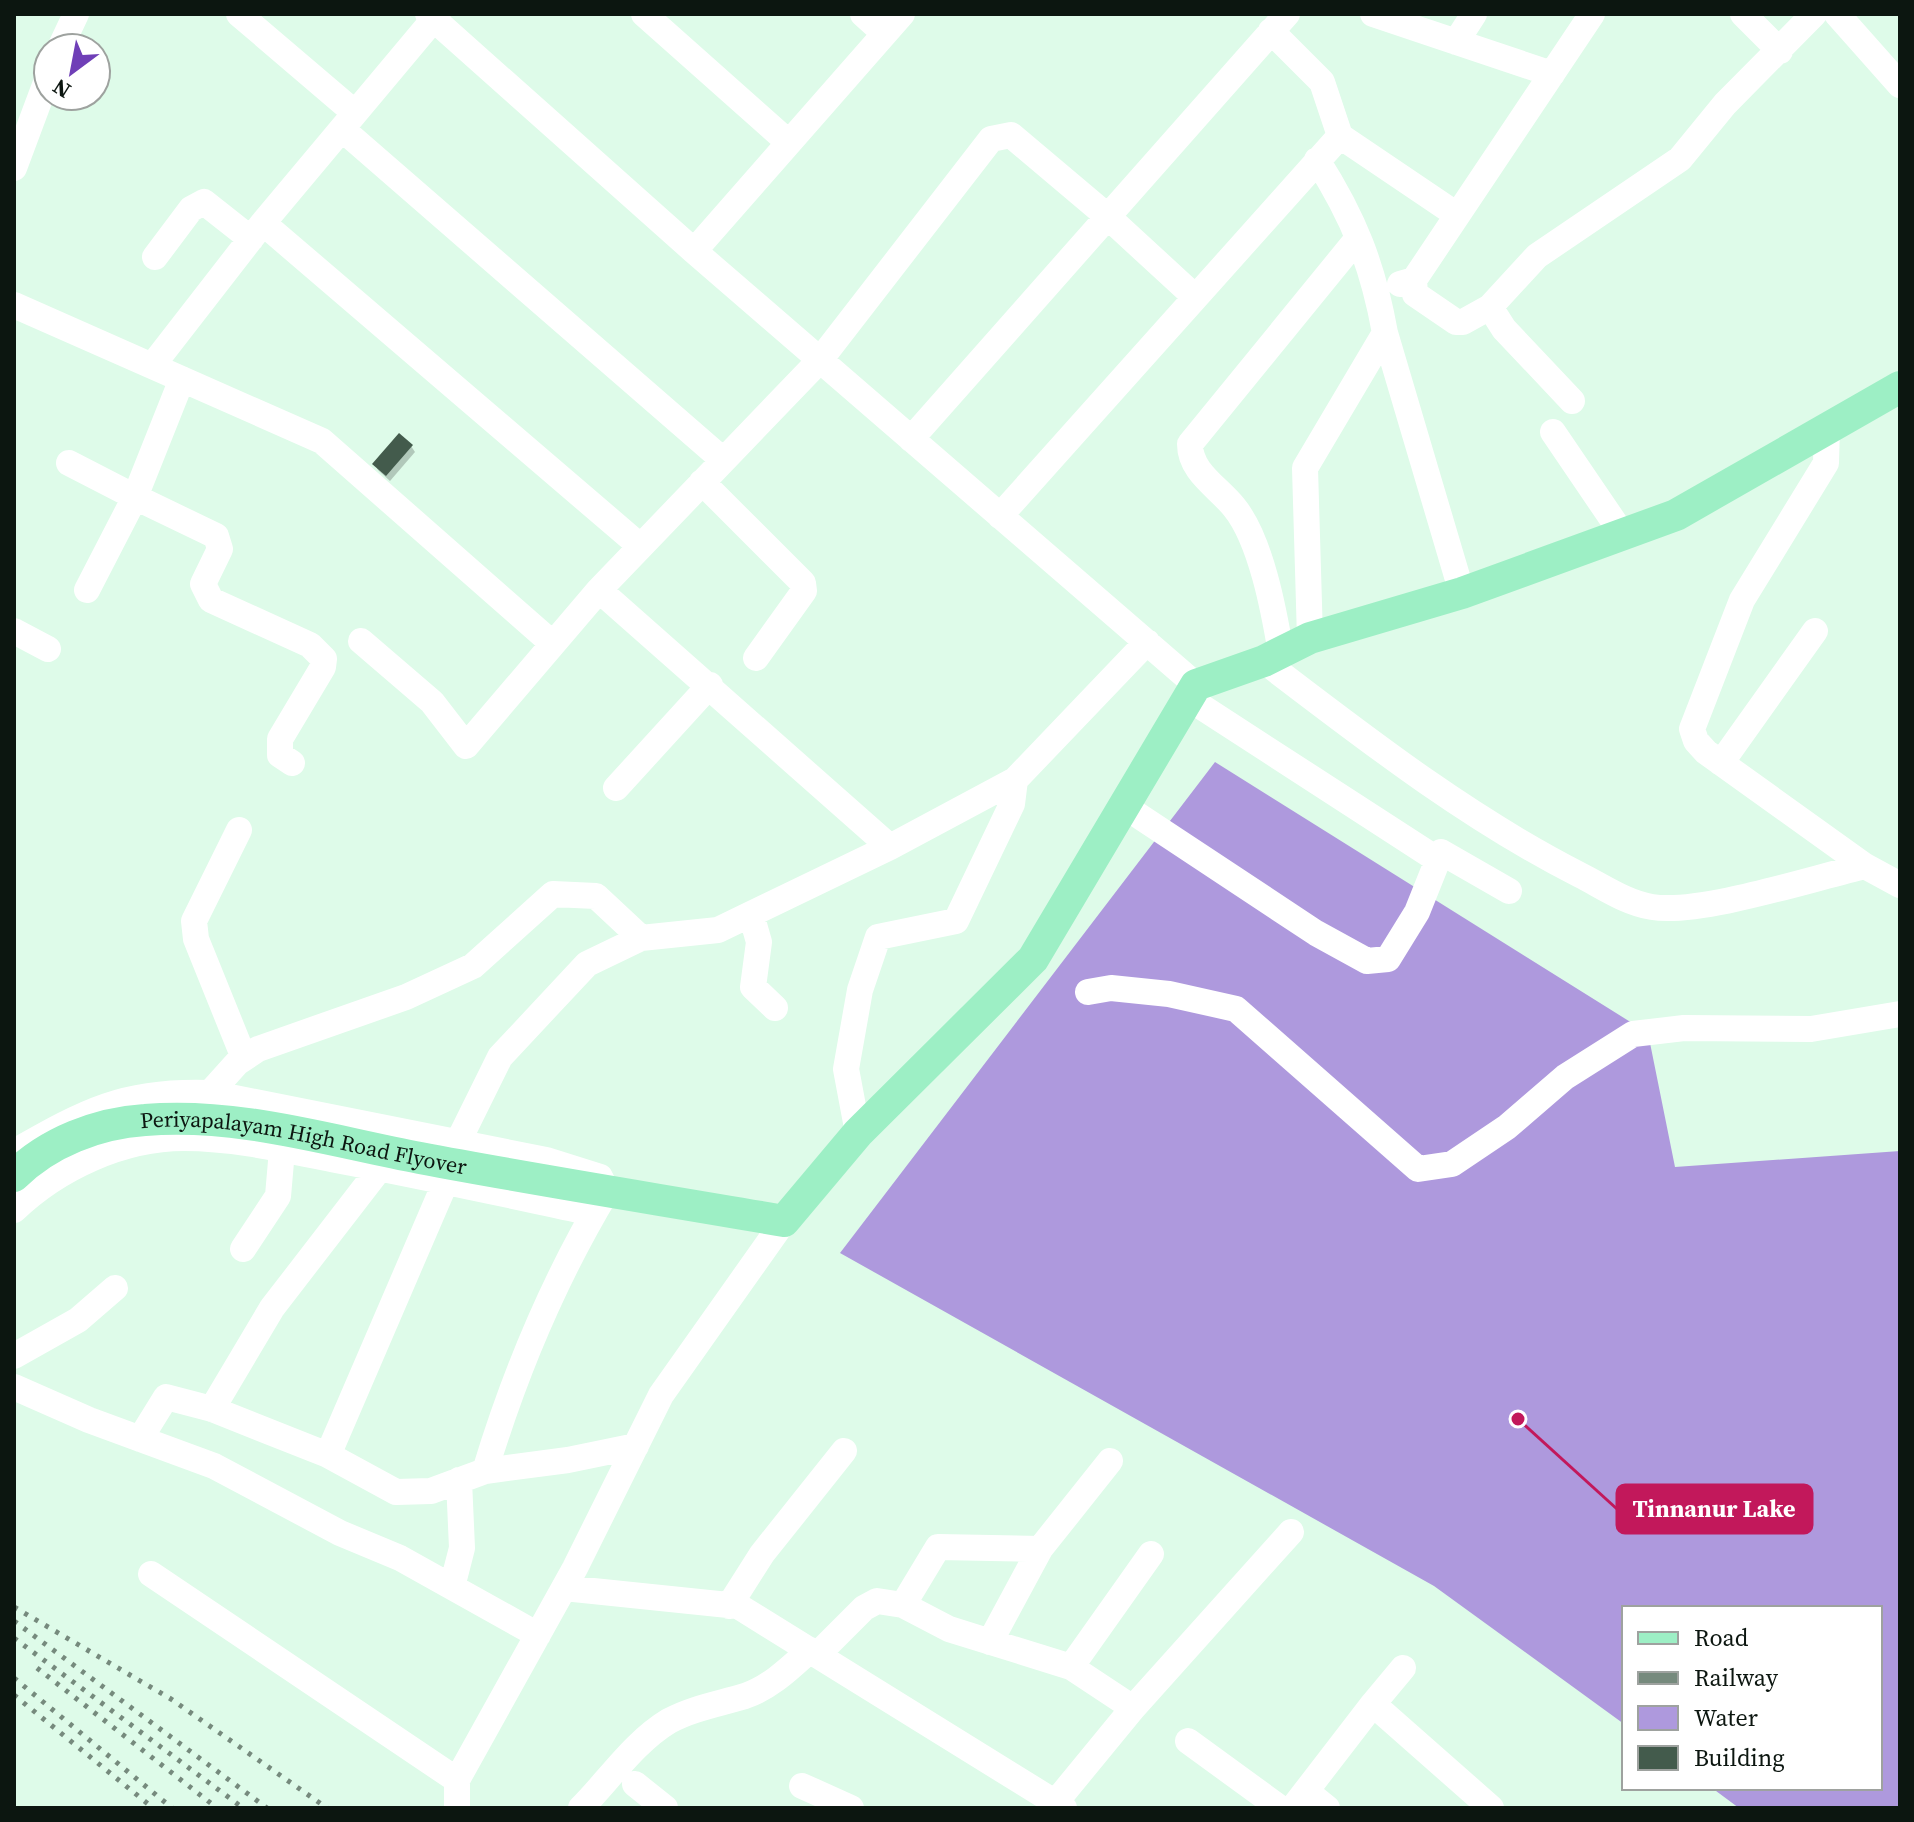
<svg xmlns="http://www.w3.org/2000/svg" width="1914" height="1822" font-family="'Source Serif 4',serif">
  <rect width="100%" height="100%" fill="#defbe9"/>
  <path fill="#ae99dd" d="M 1215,762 L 1648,1033 L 1675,1167 L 1900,1151 L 1900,1808 L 1739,1808 L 1712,1788 L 1880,1788 L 1880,1608 L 1624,1608 L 1624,1724 L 1434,1586 L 840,1253 Z"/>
  <path fill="#0003" d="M 411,446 L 415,452 L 390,481 L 378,470 L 375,464 Z"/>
  <path fill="#435b4c" d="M 399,433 L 413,445 L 386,476 L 372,464 Z"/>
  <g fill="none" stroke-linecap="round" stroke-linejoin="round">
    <path stroke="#fff" stroke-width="26" d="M 239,14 L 355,113
      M 428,14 L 694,251 L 1196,685
      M 644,14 L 788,142
      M 863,14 L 884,33
      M 1373,14 L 1552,74
      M 1743,14 L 1780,51
      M 1837,14 L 1900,85
      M 1456,42 L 1474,14
      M 60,48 L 76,14
      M 342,129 L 723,460
      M 1340,136 L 1457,215
      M 1317,160 C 1354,218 1373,266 1385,333 L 1462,593
      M 14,168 L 48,77
      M 263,223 L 640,546
      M 694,251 L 902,14
      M 155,257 L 191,209 L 204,202 L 251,239
      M 1414,280 L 1415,294 L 1456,322 L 1463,322 L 1490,307 L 1537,256 L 1680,159 L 1725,104 L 1814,14
      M 1400,284 L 1414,280 L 1592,14
      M 14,305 L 322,441 L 553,644
      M 1490,307 L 1504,329 L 1572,401
      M 152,366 L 263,223 L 438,14
      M 182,379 L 135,497 L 216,536 L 220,549 L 203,584 L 211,600 L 310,645 L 324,659 L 323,667 L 280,739 L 280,755 L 292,763
      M 1827,428 L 1826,463 L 1742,600 L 1692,729 L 1696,741 L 1706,752 L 1865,866 L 1900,885
      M 1553,432 L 1623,535
      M 911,439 L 1287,14
      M 69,463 L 135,497 L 87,590
      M 702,482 L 803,583 L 804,591 L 756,658
      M 1000,516 L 1340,136 L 1322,82 L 1271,31
      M 599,590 L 890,847
      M 14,631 L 48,649
      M 1310,638 L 1305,468 L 1385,333
      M 361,641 L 432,702 L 466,746 L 599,590 L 820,360 L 991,139 L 1011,135 L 1107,216 L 1195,297
      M 1281,653 C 1274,611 1261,540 1234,507 C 1218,487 1190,472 1190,444 L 1358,238
      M 1264,661 C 1365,738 1466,817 1580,875 C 1602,886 1626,903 1652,907 C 1700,915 1813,878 1865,866
      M 1188,698 L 1438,860
      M 1721,763 L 1815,631
      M 616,788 L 710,685
      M 1124,806 L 1316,933 L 1367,961 L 1388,959 L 1417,912 L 1441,852 L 1509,891
      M 239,830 L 194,921 L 196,939 L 244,1058
      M 751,914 L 759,942 L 753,987 L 775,1008
      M 1088,992 L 1111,988 L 1169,994 L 1236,1009 L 1418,1169 L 1452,1164 L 1507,1127 L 1565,1077 L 1633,1034 L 1684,1028 L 1811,1029 L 1900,1014
      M 210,1093 L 237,1063 L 258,1049 L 406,997 L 473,966 L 553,894 L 596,896 L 641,938
      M 858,1133 L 846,1069 L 860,990 L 878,937 L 956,921 L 1012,804 L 1015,780
      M 458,1142 L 500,1057 L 587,964 L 641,938 L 718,930 L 890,847 L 1015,780 L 1147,642
      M 14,1152 C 86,1111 124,1090 210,1093 L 546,1160 L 600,1177 L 607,1191 C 554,1279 515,1372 485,1471
      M 14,1210 C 58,1168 122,1138 184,1138 C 235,1138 286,1150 336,1160 C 422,1176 508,1195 593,1213
      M 243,1249 L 278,1196 L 282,1150
      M 14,1356 L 78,1320 L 115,1288
      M 14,1387 L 89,1420 L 214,1466 L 340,1533 L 400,1558 L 538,1635
      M 212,1409 L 272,1308 L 380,1168
      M 140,1439 L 166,1397 L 212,1409 L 328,1455 L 396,1492 L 431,1491 L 485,1471 L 568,1460 L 636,1446
      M 328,1455 L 446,1181
      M 151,1574 L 457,1780
      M 452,1587 L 462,1548 L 459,1480
      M 564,1588 L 738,1606 L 1064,1808
      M 903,1605 L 938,1547 L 1040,1549
      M 729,1606 L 762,1554 L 844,1451
      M 990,1642 L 1040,1549 L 1110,1461
      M 817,1655 L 864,1608 L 877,1601 L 903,1605 L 949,1629 L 1071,1667 L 1133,1708
      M 1071,1667 L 1151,1554
      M 1373,1704 L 1403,1668
      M 1188,1741 L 1280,1808
      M 635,1784 L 665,1808
      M 802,1786 L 851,1808
      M 1306,1791 L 1373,1704 L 1491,1808
      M 1055,1803 L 1133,1708 L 1291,1532
      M 1296,1804 L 1306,1791 L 1327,1808
      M 457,1808 L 457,1780 L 575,1568 L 661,1395 L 784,1221
      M 581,1808 C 609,1780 634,1742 669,1721 C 693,1708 719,1704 745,1696 C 771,1687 790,1668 810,1650"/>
    <path stroke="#9defc5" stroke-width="32" id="s1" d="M 14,1176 C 48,1142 98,1123 145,1120 C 237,1112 330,1141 420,1158 C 541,1181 663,1200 784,1221 L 858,1133 L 1033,959 L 1196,685 L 1264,661 L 1310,638 L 1462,593 L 1676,515 L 1900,387"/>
    <path stroke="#768a7d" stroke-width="5" stroke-dasharray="4 8" stroke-linecap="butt" d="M 14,1607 L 171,1699 L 327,1808
      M 14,1621 L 267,1808
      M 14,1638 L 243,1808
      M 37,1668 L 217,1808
      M 14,1678 L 172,1808
      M 14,1695 L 153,1808"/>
  </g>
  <g text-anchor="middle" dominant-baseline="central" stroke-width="8" stroke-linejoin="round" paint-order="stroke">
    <g font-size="22" fill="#0c1610" stroke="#fff">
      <text stroke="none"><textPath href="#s1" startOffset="306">Periyapalayam High Road Flyover</textPath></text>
    </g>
  </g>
  <path fill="none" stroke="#c2185b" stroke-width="3" d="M1518 1419L1617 1509"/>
  <circle fill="#c2185b" stroke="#fff" stroke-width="3" cx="1518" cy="1419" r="8"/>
  <rect fill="#c2185b" stroke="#c2185b" stroke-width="3" x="1617" y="1485" width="195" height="48" rx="8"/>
  <g font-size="24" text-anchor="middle" font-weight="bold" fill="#fff">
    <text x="1714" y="1517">Tinnanur Lake</text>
  </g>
  <rect width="1914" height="1822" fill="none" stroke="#0c1610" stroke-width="32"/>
  <rect x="1622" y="1606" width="260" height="184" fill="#ffffff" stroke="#9ea29f" stroke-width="2"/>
  <rect x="1638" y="1632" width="40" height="12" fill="#9defc5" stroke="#9ea29f" stroke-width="2"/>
  <text x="1694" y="1646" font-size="24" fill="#0c1610">Road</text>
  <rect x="1638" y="1672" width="40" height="12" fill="#768a7d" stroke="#9ea29f" stroke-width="2"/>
  <text x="1694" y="1686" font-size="24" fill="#0c1610">Railway</text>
  <rect x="1638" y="1706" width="40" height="24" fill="#ae99dd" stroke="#9ea29f" stroke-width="2"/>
  <text x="1694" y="1726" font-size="24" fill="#0c1610">Water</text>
  <rect x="1638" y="1746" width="40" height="24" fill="#435b4c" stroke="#9ea29f" stroke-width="2"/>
  <text x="1694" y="1766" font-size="24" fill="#0c1610">Building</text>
  <g transform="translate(72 72) rotate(212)"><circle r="38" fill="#ffffff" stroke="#9ea29f" stroke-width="2"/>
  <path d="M0-6L14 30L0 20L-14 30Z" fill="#6f3fb7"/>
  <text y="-12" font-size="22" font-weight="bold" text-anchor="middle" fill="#0c1610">N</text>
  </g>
</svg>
